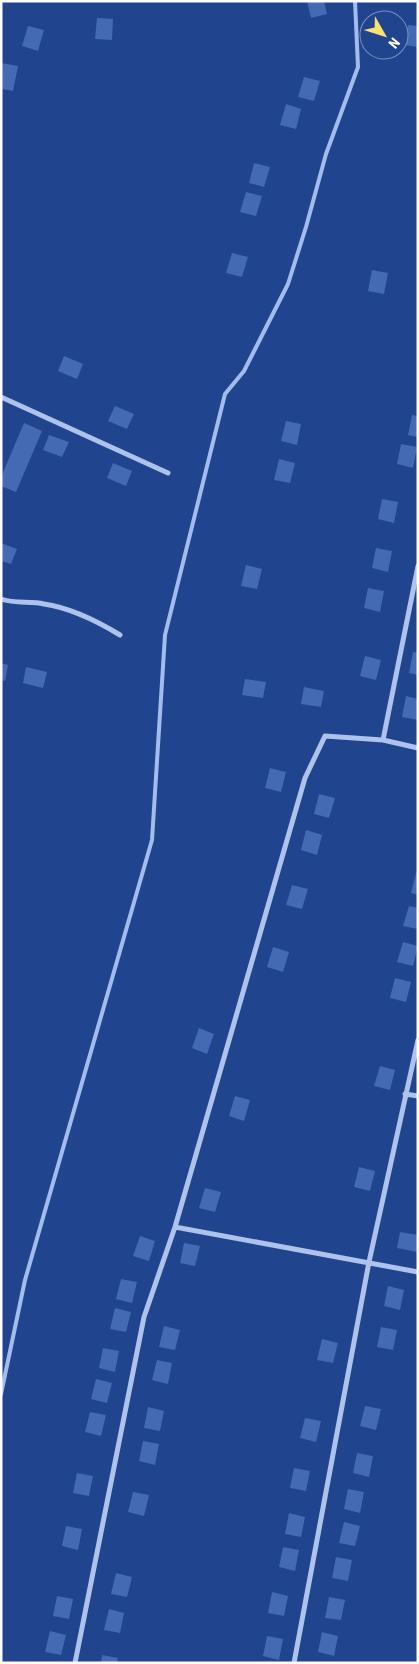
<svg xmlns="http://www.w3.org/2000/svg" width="419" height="1664" font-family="'Roboto Condensed',sans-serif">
  <rect width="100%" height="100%" fill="#20448d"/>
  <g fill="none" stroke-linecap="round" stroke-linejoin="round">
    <path stroke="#a2bded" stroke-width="4" d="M 1,1394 L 25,1280 L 152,840 L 165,635 L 225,394 L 244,371 L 288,284 L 306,227 L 326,154 L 358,67 L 355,1"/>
  </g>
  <path fill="#446ab3" d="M 307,1 L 324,1 L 327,14 L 311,18 Z
    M 97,18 L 113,19 L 112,40 L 95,39 Z
    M 408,25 L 418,26 L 418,47 L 404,45 Z
    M 28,26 L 44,30 L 38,51 L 22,46 Z
    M 1,63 L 18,66 L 13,91 L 1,89 Z
    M 304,77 L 320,81 L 314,101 L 298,97 Z
    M 286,104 L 301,109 L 296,129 L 280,125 Z
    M 254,163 L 270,167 L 264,187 L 249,183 Z
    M 246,192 L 262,196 L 256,216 L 240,212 Z
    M 232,253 L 248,257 L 242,277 L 226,273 Z
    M 372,270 L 388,273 L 384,294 L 368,291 Z
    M 64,356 L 83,364 L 77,379 L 58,371 Z
    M 115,406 L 134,414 L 127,429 L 108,421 Z
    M 412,415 L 418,416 L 418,437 L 408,435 Z
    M 286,421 L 301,424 L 297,445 L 281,441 Z
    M 24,423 L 42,431 L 16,492 L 1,486 L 1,477 Z
    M 49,435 L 69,442 L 62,457 L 43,450 Z
    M 401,444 L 417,447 L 413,468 L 397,464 Z
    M 279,459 L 295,463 L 290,483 L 274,480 Z
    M 113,463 L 132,471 L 126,486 L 107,478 Z
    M 382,499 L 398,502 L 394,523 L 378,519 Z
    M 1,543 L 17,549 L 11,564 L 1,561 Z
    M 376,548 L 392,551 L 388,572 L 372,568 Z
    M 246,565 L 262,569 L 257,589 L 241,586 Z
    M 368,588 L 384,591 L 380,612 L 364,608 Z
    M 413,652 L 418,653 L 418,675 L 409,673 Z
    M 365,656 L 381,660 L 376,680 L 360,676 Z
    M 1,663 L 8,665 L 5,681 L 1,680 Z
    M 26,667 L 47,672 L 43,688 L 23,683 Z
    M 245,679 L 266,682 L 263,698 L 242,695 Z
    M 304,687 L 324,691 L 321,707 L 301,704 Z
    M 406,696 L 418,699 L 418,720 L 402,717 Z
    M 270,768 L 286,772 L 281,792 L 265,788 Z
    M 319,794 L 335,798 L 329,818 L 314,814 Z
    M 306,830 L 322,835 L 317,855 L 301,850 Z
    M 416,873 L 418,873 L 418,895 L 411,893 Z
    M 292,885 L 308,889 L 302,909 L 286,905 Z
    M 409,906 L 418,908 L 418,929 L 403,926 Z
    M 403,942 L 418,946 L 413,966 L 397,962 Z
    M 273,947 L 289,952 L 283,972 L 267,967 Z
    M 395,978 L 411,982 L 406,1002 L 390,998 Z
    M 199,1028 L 214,1034 L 207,1054 L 192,1048 Z
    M 380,1066 L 395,1070 L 390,1090 L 374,1086 Z
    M 235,1096 L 250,1100 L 244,1121 L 229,1116 Z
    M 359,1167 L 375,1171 L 370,1191 L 354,1187 Z
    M 205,1188 L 221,1192 L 215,1212 L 199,1208 Z
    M 400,1232 L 418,1235 L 417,1252 L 397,1248 Z
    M 140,1236 L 155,1241 L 149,1261 L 133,1256 Z
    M 184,1243 L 200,1246 L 195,1266 L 180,1263 Z
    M 121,1279 L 137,1282 L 132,1303 L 116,1299 Z
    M 388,1286 L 404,1290 L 400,1310 L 384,1306 Z
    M 115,1308 L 131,1312 L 126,1332 L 110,1329 Z
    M 164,1326 L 180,1330 L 175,1350 L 159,1347 Z
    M 381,1327 L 397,1330 L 393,1350 L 377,1347 Z
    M 322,1339 L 338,1343 L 333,1363 L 317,1360 Z
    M 103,1348 L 119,1351 L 115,1372 L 99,1368 Z
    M 157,1360 L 172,1363 L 168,1384 L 152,1380 Z
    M 96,1379 L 112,1383 L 107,1403 L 91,1399 Z
    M 365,1406 L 381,1409 L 376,1430 L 360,1426 Z
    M 148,1407 L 164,1411 L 160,1431 L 144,1428 Z
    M 90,1412 L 106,1415 L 101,1436 L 85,1432 Z
    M 305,1418 L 321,1421 L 316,1442 L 300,1438 Z
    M 143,1441 L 159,1444 L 155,1465 L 139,1461 Z
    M 357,1453 L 373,1456 L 369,1477 L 353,1473 Z
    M 294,1468 L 310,1471 L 306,1491 L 290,1488 Z
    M 77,1473 L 93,1476 L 89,1496 L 73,1493 Z
    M 348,1489 L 364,1492 L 360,1513 L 344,1509 Z
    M 133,1492 L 149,1495 L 144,1516 L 128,1512 Z
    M 289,1513 L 305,1517 L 301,1537 L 285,1534 Z
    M 344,1522 L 360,1526 L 355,1546 L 339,1543 Z
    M 66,1526 L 82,1529 L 78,1550 L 62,1546 Z
    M 283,1547 L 299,1550 L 295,1571 L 279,1567 Z
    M 336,1557 L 352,1560 L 348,1581 L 332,1578 Z
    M 116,1573 L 132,1577 L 127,1597 L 111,1594 Z
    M 272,1592 L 288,1596 L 284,1616 L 268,1613 Z
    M 57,1596 L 73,1599 L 69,1619 L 53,1616 Z
    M 329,1597 L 345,1600 L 341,1620 L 325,1618 Z
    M 109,1609 L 124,1613 L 120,1633 L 104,1630 Z
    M 50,1631 L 66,1635 L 61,1655 L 45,1652 Z
    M 322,1632 L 338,1636 L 334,1656 L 318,1652 Z
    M 267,1636 L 283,1639 L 279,1660 L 263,1656 Z
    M 102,1655 L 118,1658 L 117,1663 L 101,1663 Z"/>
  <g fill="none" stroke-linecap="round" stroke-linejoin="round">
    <path stroke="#aec3ec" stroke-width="5" d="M 1,397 L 168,473
      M 418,566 L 383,740 L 418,748
      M 1,599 C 15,604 30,601 44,604 C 72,608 97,621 120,635
      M 405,1094 L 418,1096
      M 175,1227 L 418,1272
      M 75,1663 L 144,1317 L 175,1227 L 305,778 L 325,736 L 383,740
      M 294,1663 L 369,1262 L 418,1040"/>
  </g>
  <rect width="419" height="1664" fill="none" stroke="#ffffff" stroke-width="5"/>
  <g transform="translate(384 35) rotate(129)"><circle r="24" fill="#20448d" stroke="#798fbb"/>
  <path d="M0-4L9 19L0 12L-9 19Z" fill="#fae16f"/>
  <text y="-8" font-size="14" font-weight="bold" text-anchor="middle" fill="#ffffff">N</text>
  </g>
</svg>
